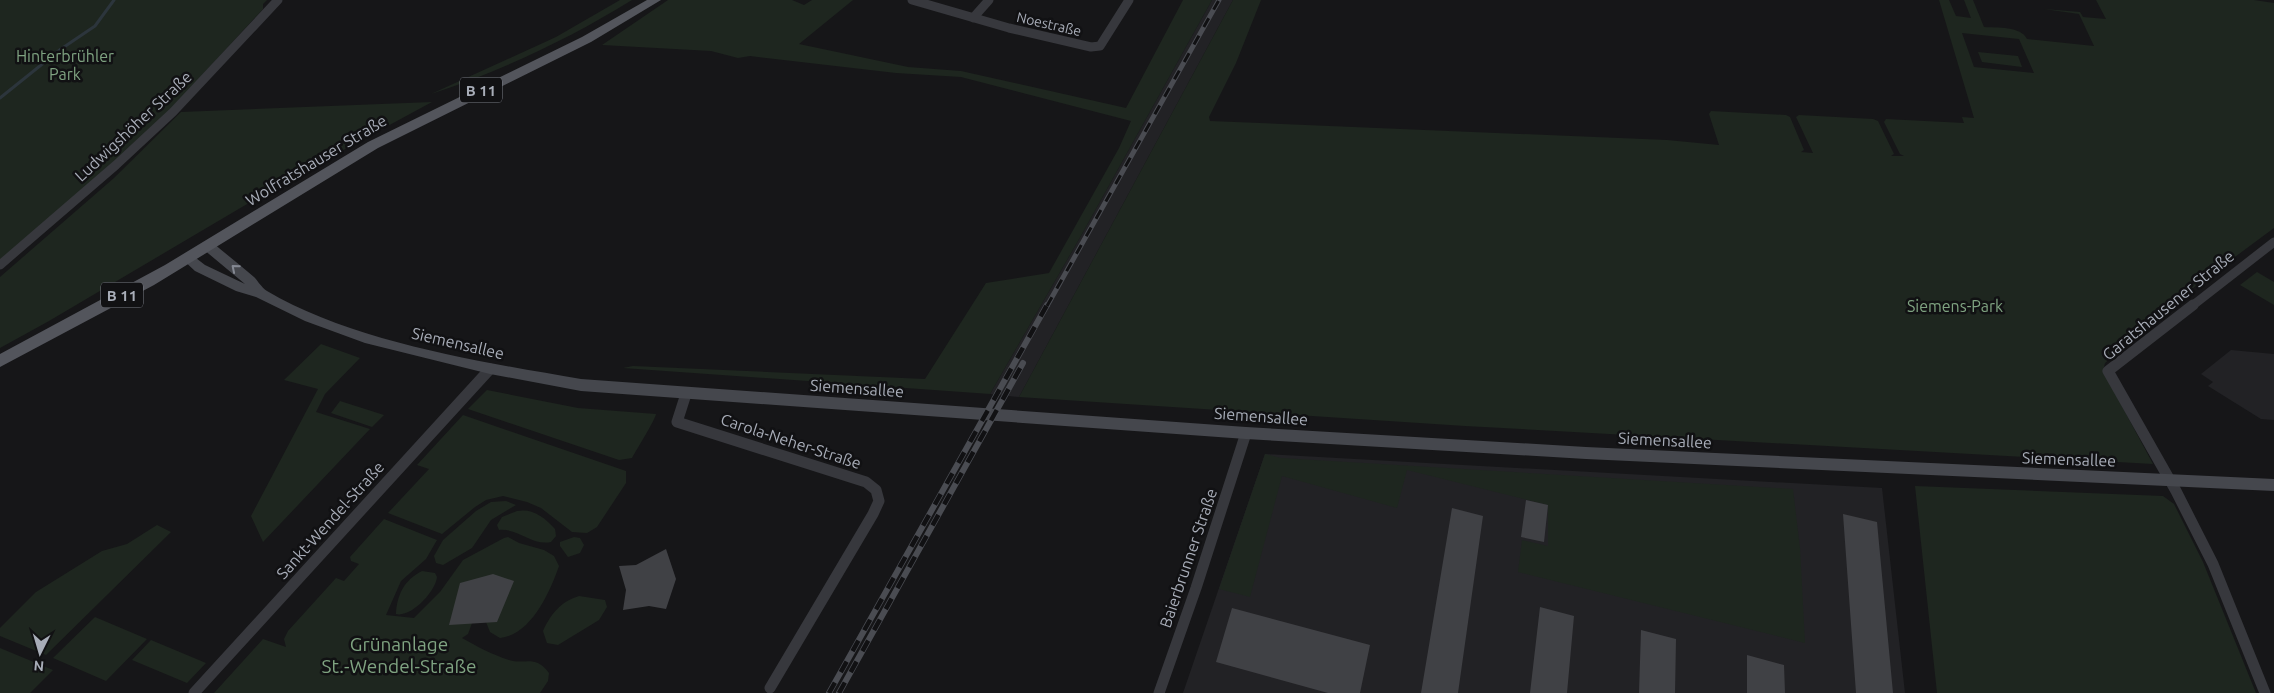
<svg xmlns="http://www.w3.org/2000/svg" width="2274" height="693" font-family="Ubuntu,sans-serif">
  <rect width="100%" height="100%" fill="#161618"/>
  <path fill="#222225" d="M 1212,0 L 1233,0 L 1019,397 L 990,394 L 1082,234 Z
    M 2231,350 L 2274,354 L 2274,420 L 2261,419 L 2208,386 L 2213,382 L 2201,374 Z
    M 1265,454 L 1882,488 L 1905,693 L 1183,693 Z"/>
  <path fill="#1e261f" fill-rule="evenodd" d="M 0,0 L 267,0 L 263,4 L 263,9 L 169,111 L 111,165 L 0,260 Z
    M 620,0 L 632,0 C 569,39 501,71 431,94 L 556,37 Z
    M 668,0 L 792,0 L 804,5 L 812,0 L 853,0 L 799,44 L 908,67 L 961,71 L 1126,108 L 1183,0 L 1212,0 L 1082,234 L 990,394 L 623,368 L 633,366 L 925,379 L 986,283 L 1049,273 L 1119,148 L 1131,121 L 961,77 L 896,73 L 750,56 L 738,58 L 711,51 L 602,45 Z
    M 1233,0 L 1261,0 L 1236,63 L 1209,117 L 1210,121 L 1667,140 L 1719,145 L 1709,114 L 1711,111 L 1786,115 L 1790,117 L 1804,150 L 1801,152 L 1813,153 L 1796,117 L 1799,115 L 1873,119 L 1878,121 L 1894,154 L 1891,156 L 1904,156 L 1900,154 L 1884,122 L 1886,119 L 1964,123 L 1962,117 L 1974,118 L 1939,0 L 1949,0 L 1956,16 L 1971,18 L 1964,0 L 1973,0 L 1984,27 C 1997,28 2021,26 2027,39 L 2094,46 L 2079,14 L 2044,9 L 2080,12 L 2083,17 L 2106,19 L 2096,0 L 2254,0 L 2274,3 L 2274,228 L 2127,337 L 2120,344 L 2124,347 L 2105,363 L 2103,371 L 2153,464 L 1465,426 L 1019,397 ZM 1962,33 L 2019,39 L 2034,73 L 1974,67 Z
    M 1978,52 L 2018,56 L 2022,67 L 1982,62 Z
    M 432,102 L 286,181 L 49,321 L 0,348 L 0,277 L 114,178 L 181,112 Z
    M 2257,272 L 2274,282 L 2274,305 L 2240,285 Z
    M 321,344 L 360,358 L 325,394 L 316,412 L 370,429 L 263,542 L 251,516 L 318,389 L 284,380 Z
    M 487,390 L 578,408 L 656,414 C 655,420 637,449 632,458 L 619,460 L 468,409 Z
    M 340,401 L 384,415 L 372,427 L 331,413 Z
    M 463,415 L 626,471 L 626,483 L 597,527 L 587,533 L 572,532 L 541,508 L 527,502 L 503,496 L 486,500 L 475,507 L 442,534 L 388,513 L 429,469 L 417,465 Z
    M 1265,454 L 1281,458 L 1793,489 L 1800,548 L 1805,643 L 1518,572 L 1522,540 L 1548,546 L 1548,505 L 1407,470 L 1397,508 L 1282,476 L 1250,597 L 1219,589 Z
    M 1915,486 L 2163,496 L 2174,504 L 2203,562 L 2256,693 L 1937,693 Z
    M 506,501 L 516,505 L 491,520 L 472,548 L 443,565 L 436,563 L 434,556 L 443,540 L 476,511 L 491,502 Z
    M 517,511 C 533,508 544,517 555,529 L 556,536 L 551,542 C 532,546 519,528 499,530 L 497,525 L 502,517 Z
    M 384,519 L 437,540 L 426,559 L 401,581 L 386,615 L 414,618 L 440,592 L 463,560 L 504,538 L 508,537 L 519,543 L 544,550 L 554,556 L 559,566 C 550,592 531,635 500,638 L 490,632 L 486,622 L 472,623 L 468,634 L 462,638 C 476,646 493,655 509,660 C 525,665 535,654 549,673 L 548,681 L 540,693 L 214,693 L 263,639 L 286,647 L 284,639 L 288,631 L 336,578 L 344,581 L 359,564 L 351,561 L 350,557 Z
    M 157,525 L 171,532 L 46,655 L 0,636 L 0,628 L 36,592 L 102,551 L 127,544 Z
    M 574,537 L 580,538 L 584,545 L 580,553 L 568,557 L 560,546 L 560,542 Z
    M 422,571 L 435,573 L 437,577 C 436,591 411,618 396,614 C 397,595 404,580 422,571 Z
    M 579,596 L 605,600 L 607,607 L 599,620 L 558,645 L 547,643 L 543,631 C 551,614 560,602 579,596 Z
    M 95,617 L 147,639 L 106,681 L 53,658 Z
    M 151,640 L 206,663 L 187,683 L 132,660 Z
    M 0,648 L 53,670 L 30,693 L 0,693 Z"/>
  <g fill="none" stroke-linecap="round" stroke-linejoin="round">
    <path stroke="#2c353c" stroke-width="3" d="M 0,98 L 61,49 L 95,26 L 114,0"/>
  </g>
  <path fill="#404145" d="M 1526,500 L 1548,505 L 1544,542 L 1521,537 Z
    M 1452,508 L 1483,516 L 1458,693 L 1421,693 Z
    M 1843,514 L 1877,522 L 1893,693 L 1856,693 Z
    M 666,549 L 676,579 L 666,609 L 649,606 L 623,610 L 626,590 L 619,566 L 636,565 Z
    M 493,574 L 514,581 L 497,622 L 449,625 L 460,583 Z
    M 1540,607 L 1574,616 L 1567,693 L 1530,693 Z
    M 1232,608 L 1370,645 L 1360,693 L 1328,693 L 1216,662 Z
    M 1641,630 L 1676,639 L 1675,693 L 1639,693 Z
    M 1747,655 L 1784,665 L 1785,693 L 1747,693 Z"/>
  <g fill="none" stroke-linecap="round" stroke-linejoin="round">
    <path stroke="#37383d" stroke-width="9" d="M 912,0 L 1009,28 L 1091,47 L 1100,46 L 1129,0
      M 973,18 L 989,0
      M 0,265 L 116,165 L 173,112 L 278,0
      M 2192,306 L 2274,242"/>
    <path stroke="#37383d" stroke-width="11" d="M 2193,305 L 2108,371 L 2176,491 L 2213,564 L 2265,693
      M 686,394 L 677,422 L 866,482 L 876,490 L 879,501 L 873,514 L 770,688
      M 194,693 L 490,369
      M 1159,693 L 1196,588 L 1246,433"/>
    <path fill="#45474d" fill-rule="evenodd" d="M 208,241 L 213,243 C 226,254 240,265 254,277 C 258,281 261,287 267,291 C 353,342 482,362 581,379 L 1246,427 L 1586,447 L 2274,479 L 2274,491 L 1586,459 L 1246,439 L 581,391 L 490,374 L 365,343 L 305,321 L 256,297 L 236,291 L 195,271 L 181,258 L 182,255 L 192,255 L 205,265 L 245,284 L 203,249 L 202,246 L 203,243 Z"/>
    <path fill="#53555c" fill-rule="evenodd" d="M 647,0 L 661,0 L 591,42 L 378,148 L 154,285 L 0,367 L 0,354 L 165,265 L 368,142 L 582,37 Z"/>
    <defs>
      <path id="rail-far1" d="M 1047,306 L 1219,0"/>
      <path id="rail" d="M 829,693 L 1047,305
        M 839,693 L 1023,363"/>
    </defs>
    <use href="#rail-far1" stroke="#4a4c52" stroke-width="5"/>
    <use href="#rail" stroke="#4a4c52" stroke-width="6"/>
    <use href="#rail-far1" stroke="#111113" stroke-width="3" stroke-dasharray="10" stroke-linecap="butt"/>
    <use href="#rail" stroke="#111113" stroke-width="4.5" stroke-dasharray="12" stroke-linecap="butt"/>
  </g>
  <defs><path id="oneway-chevron" d="M-2-3.5L2.5 0L-2 3.5" fill="none" stroke-width="1.6" stroke-linecap="round" stroke-linejoin="round" transform="scale(1.25)"/></defs>
  <use stroke="#858993" href="#oneway-chevron" transform="translate(235 268) rotate(-140)"/>
  <g text-anchor="middle" dominant-baseline="central" stroke-width="5" stroke-linejoin="round" paint-order="stroke">
    <g font-size="14" fill="#a8adb8" stroke="#111113">
      <text transform="translate(1049 24) rotate(13)">Noestraße</text>
    </g>
    <g fill="#111113" stroke="#7b7e86" stroke-width="1">
      <rect x="460" y="77.5" width="42" height="25" rx="4"/>
      <rect x="101" y="282.5" width="42" height="25" rx="4"/>
    </g>
    <g font-size="15" font-weight="bold" fill="#a8adb8">
      <text x="481" y="90">B 11</text>
      <text x="122" y="295">B 11</text>
    </g>
    <g font-size="16" fill="#7fa381" stroke="#111113">
      <text x="65" y="56">Hinterbrühler<tspan x="65" dy="18">Park</tspan></text>
      <text x="1955" y="306">Siemens-Park</text>
    </g>
    <g font-size="16" fill="#a8adb8" stroke="#111113">
      <text transform="translate(133 126) rotate(-43)">Ludwigshöher Straße</text>
      <text transform="translate(316 160) rotate(-31)">Wolfratshauser Straße</text>
      <text transform="translate(2168 305) rotate(-39)">Garatshausener Straße</text>
      <text transform="translate(458 343) rotate(13)">Siemensallee</text>
      <text transform="translate(857 388) rotate(4)">Siemensallee</text>
      <text transform="translate(1261 416) rotate(4)">Siemensallee</text>
      <text transform="translate(1665 440) rotate(3)">Siemensallee</text>
      <text transform="translate(791 441) rotate(18)">Carola-Neher-Straße</text>
      <text transform="translate(2069 459) rotate(2)">Siemensallee</text>
      <text transform="translate(330 520) rotate(-48)">Sankt-Wendel-Straße</text>
      <text transform="translate(1188 558) rotate(-71)">Baierbrunner Straße</text>
    </g>
    <g font-size="19" fill="#7fa381" stroke="#111113">
      <text x="399" y="644">Grünanlage<tspan x="399" dy="22">St.-Wendel-Straße</tspan></text>
    </g>
  </g>
  <g transform="translate(40 653) rotate(185)" stroke="#111113" stroke-width="4" paint-order="stroke">
  <path d="M0-4L9 19L0 12L-9 19Z" fill="#a8adb8"/>
  <text y="-8" font-size="14" font-weight="bold" text-anchor="middle" fill="#a8adb8">N</text>
  </g>
</svg>
